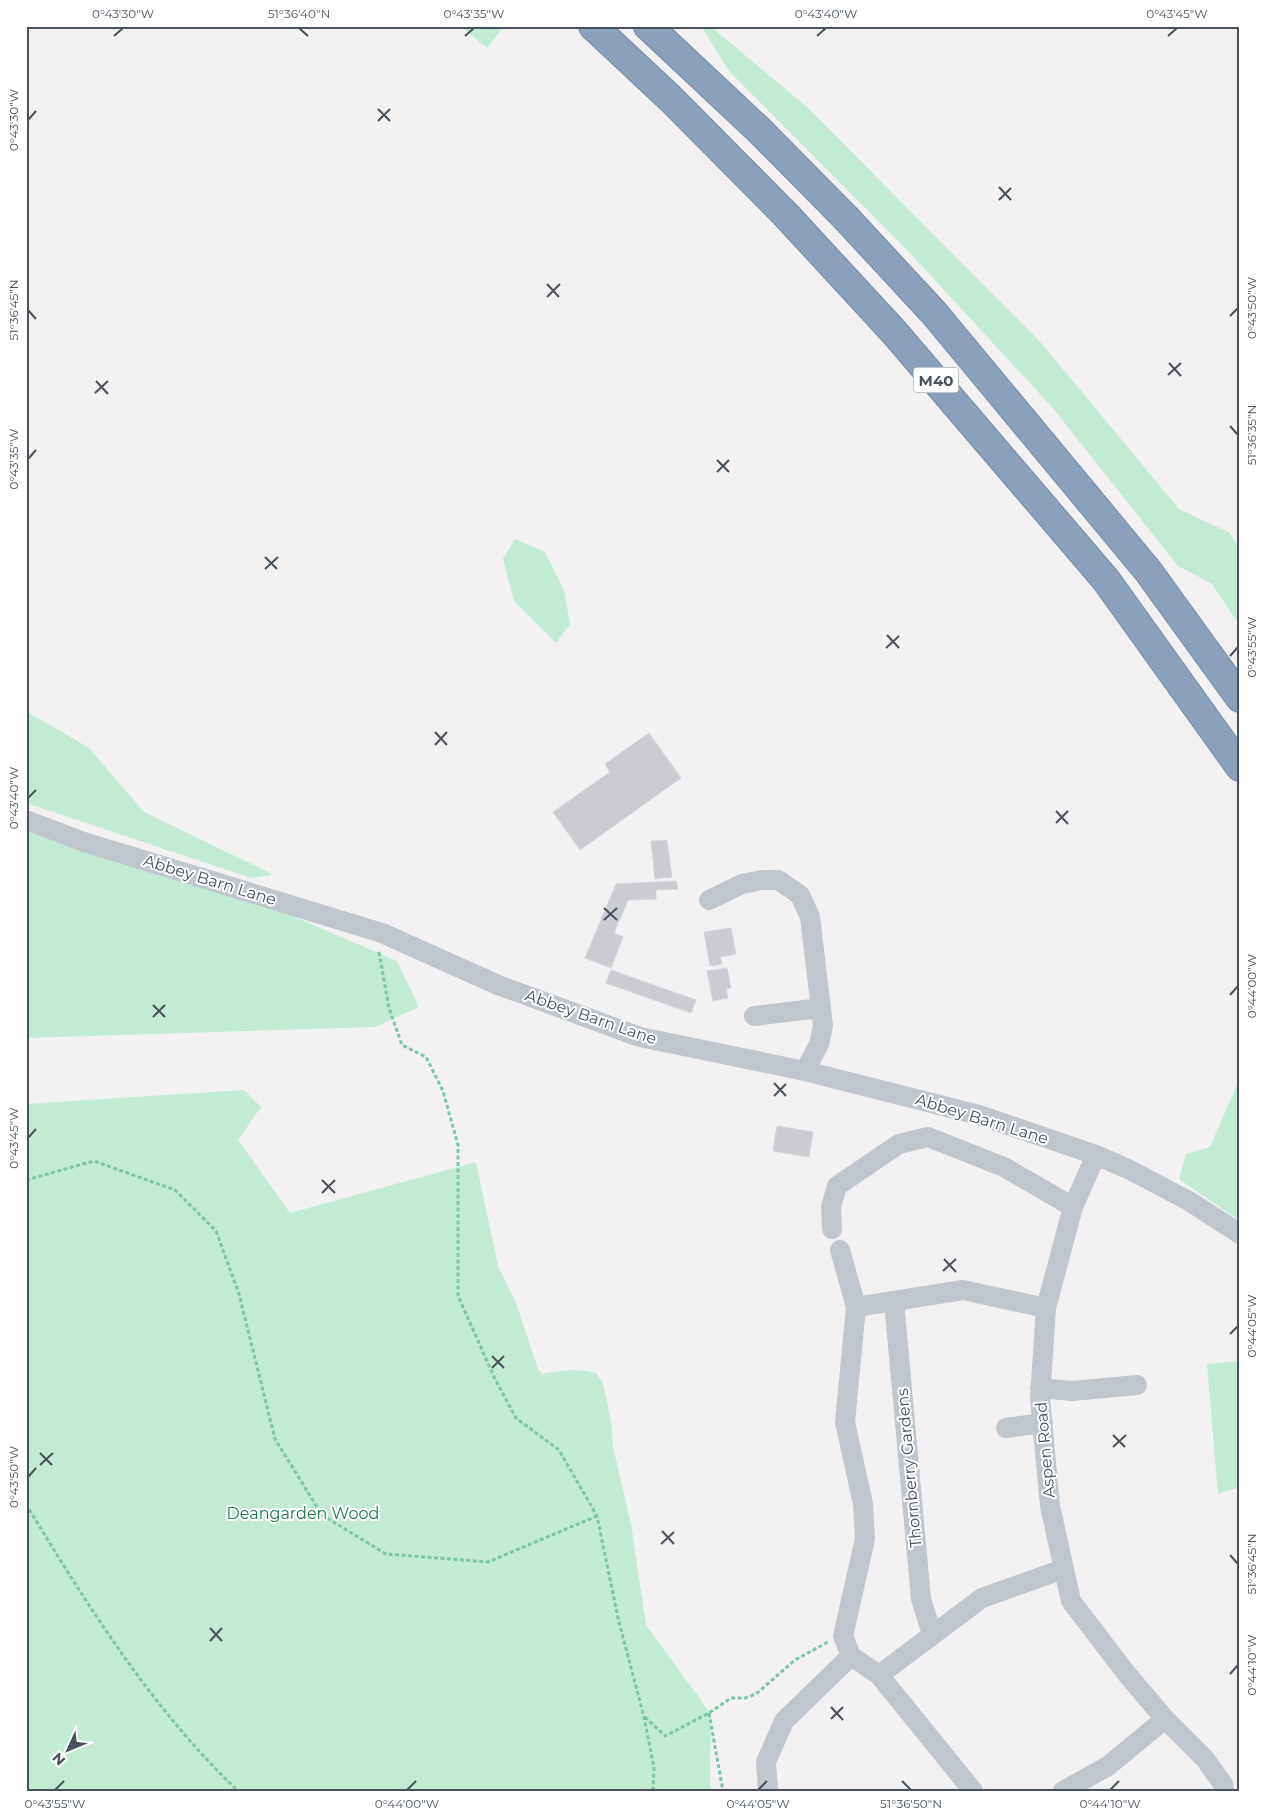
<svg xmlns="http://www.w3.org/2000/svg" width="1266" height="1817" font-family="Montserrat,sans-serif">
  <rect width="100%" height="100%" fill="#f2f0f0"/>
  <path fill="#c1ecd3" d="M 461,26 L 504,26 L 487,48 Z
    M 701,26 L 710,26 L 807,107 L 1042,344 L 1179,509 L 1230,533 L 1240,550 L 1240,626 L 1212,584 L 1178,566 L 1052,407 L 908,251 L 729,71 Z
    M 515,539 L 545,552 L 564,590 L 570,624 L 556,643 L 514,601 L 503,559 Z
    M 26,711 L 89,748 L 144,812 L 274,875 L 251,878 L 26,803 Z
    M 26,822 L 225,887 L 397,961 L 419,1007 L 375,1027 L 26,1038 Z
    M 1240,1078 L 1240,1221 L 1179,1179 L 1186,1154 L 1210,1147 Z
    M 244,1090 L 261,1107 L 238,1140 L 290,1213 L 476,1162 L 498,1266 L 516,1303 L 538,1369 L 542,1374 C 561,1371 577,1368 596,1373 L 603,1383 L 611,1421 L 613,1447 L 631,1524 L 646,1625 L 711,1714 L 710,1784 L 712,1791 L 26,1791 L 26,1104 Z
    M 1240,1361 L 1240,1487 L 1218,1494 L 1207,1364 Z"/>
  <path fill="#caccd2" stroke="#d4d6da" d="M 649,733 L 681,778 L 580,850 L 553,812 L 610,772 L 605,764 Z
    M 667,840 L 672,877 L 655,879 L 651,841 Z
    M 676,881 L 678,889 L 656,890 L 656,899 L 628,900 L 614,933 L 623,937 L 611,968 L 585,958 L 616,884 Z
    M 731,928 L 736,954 L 720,957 L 722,964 L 710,966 L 704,932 Z
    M 727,968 L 731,988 L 726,989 L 728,998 L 713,1001 L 707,971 Z
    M 611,970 L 696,1000 L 691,1013 L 606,983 Z
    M 777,1126 L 813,1132 L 809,1157 L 773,1151 Z"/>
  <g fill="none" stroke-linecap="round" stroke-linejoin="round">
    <defs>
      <path id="highway" d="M 593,26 L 671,99 L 786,215 L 894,332 L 1106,580 L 1240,767
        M 648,26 L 759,130 L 845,217 L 934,313 L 1148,571 L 1240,698"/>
    </defs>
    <use href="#highway" stroke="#768ba6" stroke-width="30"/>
    <path stroke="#7cc8a5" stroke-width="3" stroke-dasharray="4 2.5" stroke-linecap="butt" d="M 379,952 L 389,1008 L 402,1045 L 426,1057 L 443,1091 L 458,1145 L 458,1296 L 495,1379 L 516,1418 L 559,1450 L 597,1516 L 618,1618 L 644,1717 L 654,1768 L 653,1791
      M 26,1180 L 94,1161 L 175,1190 L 216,1231 L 239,1294 L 275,1439 L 322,1515 L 386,1554 L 488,1562 L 597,1516
      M 26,1504 C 87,1605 152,1709 238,1791
      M 709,1713 L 723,1791
      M 645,1717 L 665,1736 L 709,1713 L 731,1698 L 745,1698 L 756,1694 L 795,1660 L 828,1642"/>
    <path stroke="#bfc6cd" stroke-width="20" d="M 26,820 L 84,842 L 382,933 L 498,985 L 640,1037 L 805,1071 L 979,1115 L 1096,1155 L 1128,1169 L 1189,1201 L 1240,1234
      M 709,900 L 742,884 L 762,880 L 778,880 L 800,895 L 810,917 L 823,1026 L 819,1044 L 805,1071
      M 754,1016 L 821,1008
      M 1096,1155 L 1073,1207 L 1046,1308 L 1040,1398 L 1050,1506 L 1071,1601 L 1126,1673 L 1165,1719 L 1205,1759 L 1223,1784 L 1224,1791
      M 832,1229 L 831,1207 L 837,1186 L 899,1144 L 928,1137 L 1004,1167 L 1073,1207
      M 840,1250 L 856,1307
      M 894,1301 L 921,1599 L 932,1634
      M 1040,1388 L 1072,1391 L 1137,1385
      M 1006,1428 L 1043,1423
      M 851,1656 L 879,1675 L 982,1598 L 1063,1569
      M 879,1675 L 973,1791
      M 768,1791 L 766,1762 L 784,1721 L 851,1656 L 843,1636 L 865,1539 L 863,1504 L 845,1422 L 856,1307 L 963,1290 L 1046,1308
      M 1063,1791 L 1108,1766 L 1165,1719"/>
    <use href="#highway" stroke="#8ba0bb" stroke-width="28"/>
  </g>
  <path fill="none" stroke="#49525c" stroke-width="2" d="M 299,28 L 308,36M 114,36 L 123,28M 465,36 L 474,28M 817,36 L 826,28M 1168,36 L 1177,28M 378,109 L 390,121M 28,120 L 36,111M 378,121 L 390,109M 999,187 L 1011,200M 999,200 L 1011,188M 547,284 L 559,297M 547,297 L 560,284M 28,310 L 36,319M 1230,316 L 1238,308M 1169,363 L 1181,376M 1168,375 L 1181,363M 96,381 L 108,394M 95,393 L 108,381M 1230,426 L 1238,435M 28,459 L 36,450M 717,460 L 729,472M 717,472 L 729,460M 265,557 L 277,569M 265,569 L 278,557M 887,635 L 899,648M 886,648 L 899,636M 1230,656 L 1238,647M 435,732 L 447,745M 435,745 L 447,732M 28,798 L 36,790M 1056,811 L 1068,824M 1056,823 L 1068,811M 604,908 L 617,920M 604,920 L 617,908M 1230,995 L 1238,986M 153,1005 L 165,1017M 153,1017 L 165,1005M 774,1083 L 786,1096M 774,1096 L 786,1084M 28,1138 L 36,1129M 322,1180 L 335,1193M 322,1193 L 335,1180M 944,1259 L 956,1272M 943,1271 L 956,1259M 1230,1334 L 1238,1326M 492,1356 L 504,1368M 492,1368 L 504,1356M 1113,1435 L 1125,1447M 1113,1447 L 1126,1435M 40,1453 L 52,1465M 40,1465 L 53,1453M 28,1477 L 36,1468M 662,1531 L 674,1544M 661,1544 L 674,1532M 1230,1555 L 1238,1564M 210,1628 L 222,1641M 210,1641 L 222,1628M 1230,1674 L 1238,1665M 831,1707 L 843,1720M 831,1719 L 843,1707M 902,1781 L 911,1790M 55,1790 L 64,1781M 407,1790 L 416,1781M 758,1790 L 767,1781M 1110,1790 L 1119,1781"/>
  <g text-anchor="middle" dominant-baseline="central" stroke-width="4" stroke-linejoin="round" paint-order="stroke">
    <rect fill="#fff" stroke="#80868d" stroke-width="1" x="913.5" y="367.5" width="45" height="25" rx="4"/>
    <g font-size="15" font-weight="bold" fill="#49525c">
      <text x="936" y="380">M40</text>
    </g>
    <g font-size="16" fill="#49525c" stroke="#fff">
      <text transform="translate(210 880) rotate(17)">Abbey Barn Lane</text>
      <text transform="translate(591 1017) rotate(19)">Abbey Barn Lane</text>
      <text transform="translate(982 1119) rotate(17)">Abbey Barn Lane</text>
      <text transform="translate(1045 1450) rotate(-95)">Aspen Road</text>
      <text transform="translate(909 1468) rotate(-95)">Thornberry Gardens</text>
    </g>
    <g font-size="16" fill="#1e794f" stroke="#fff">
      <text x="303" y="1513">Deangarden Wood</text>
    </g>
  </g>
  <rect width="1266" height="1817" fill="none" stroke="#ffffff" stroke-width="55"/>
  <g transform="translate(68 1750) rotate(226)" stroke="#ffffff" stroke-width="4" paint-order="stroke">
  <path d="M0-4L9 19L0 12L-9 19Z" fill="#49525c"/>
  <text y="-8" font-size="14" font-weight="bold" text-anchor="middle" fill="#49525c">N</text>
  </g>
  <rect x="28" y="28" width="1210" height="1762" fill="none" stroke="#49525c" stroke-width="2"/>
  <g font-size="12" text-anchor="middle" fill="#49525c">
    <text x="123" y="18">0°43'30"W</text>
    <text x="299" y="18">51°36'40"N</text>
    <text x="474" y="18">0°43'35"W</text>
    <text x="826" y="18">0°43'40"W</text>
    <text x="1177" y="18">0°43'45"W</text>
    <text transform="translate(14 120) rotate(-90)" y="4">0°43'30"W</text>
    <text transform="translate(1252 308) rotate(-90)" y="4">0°43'50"W</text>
    <text transform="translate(14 310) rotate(-90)" y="4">51°36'45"N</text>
    <text transform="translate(1252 435) rotate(-90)" y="4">51°36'35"N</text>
    <text transform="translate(14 459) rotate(-90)" y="4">0°43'35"W</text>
    <text transform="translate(1252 647) rotate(-90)" y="4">0°43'55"W</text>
    <text transform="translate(14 798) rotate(-90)" y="4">0°43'40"W</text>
    <text transform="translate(1252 986) rotate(-90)" y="4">0°44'00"W</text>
    <text transform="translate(14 1138) rotate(-90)" y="4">0°43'45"W</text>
    <text transform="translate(1252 1326) rotate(-90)" y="4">0°44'05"W</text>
    <text transform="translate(14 1477) rotate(-90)" y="4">0°43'50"W</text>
    <text transform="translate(1252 1564) rotate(-90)" y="4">51°36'45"N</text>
    <text transform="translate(1252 1665) rotate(-90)" y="4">0°44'10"W</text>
    <text x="55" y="1808">0°43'55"W</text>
    <text x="407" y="1808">0°44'00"W</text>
    <text x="758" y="1808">0°44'05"W</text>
    <text x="911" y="1808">51°36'50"N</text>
    <text x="1110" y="1808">0°44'10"W</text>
  </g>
</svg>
